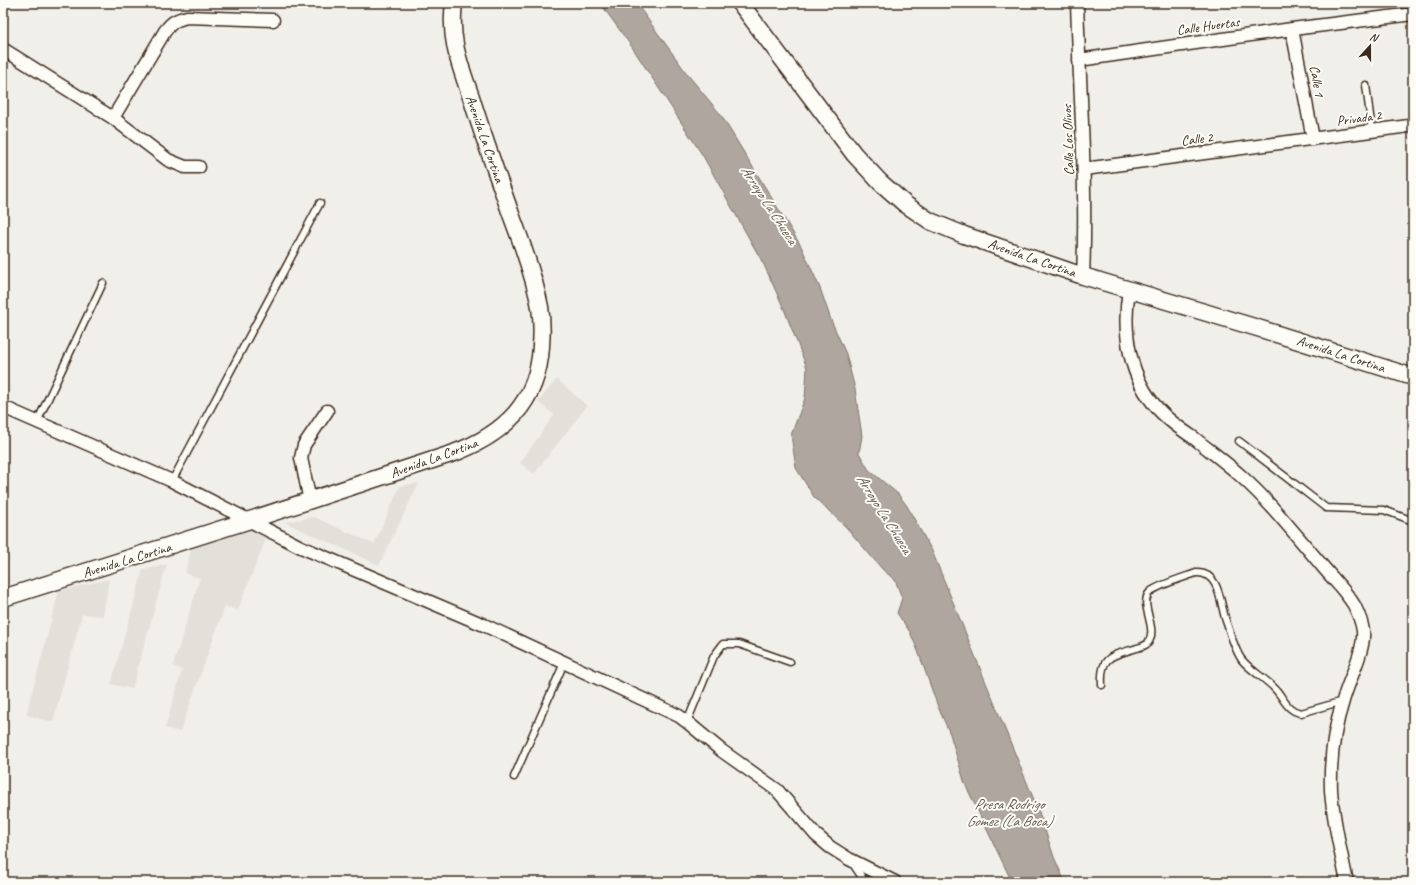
<svg xmlns="http://www.w3.org/2000/svg" width="1416" height="885" font-family="Caveat,sans-serif">
  <rect width="100%" height="100%" fill="#f1efea"/>
  <filter id="ink" filterUnits="userSpaceOnUse"><feTurbulence type="fractalNoise" baseFrequency=".025" numOctaves="2"/><feDisplacementMap in="SourceGraphic" scale="8" xChannelSelector="R" yChannelSelector="G"/><feConvolveMatrix kernelMatrix="1 2 1 2 8 2 1 2 1" color-interpolation-filters="sRGB"/></filter>
  <g filter="url(#ink)">
    <path fill="#e3e0da" d="M 557,379 L 587,406 L 534,474 L 520,463 L 554,415 L 538,402 Z
      M 419,483 L 379,565 L 284,522 L 314,517 L 374,544 L 400,486 Z
      M 255,525 L 269,531 L 238,610 L 225,606 L 180,732 L 165,728 L 182,670 L 173,666 L 200,578 L 185,573 L 192,547 Z
      M 167,564 L 132,689 L 111,684 L 143,570 Z
      M 109,579 L 103,616 L 82,614 L 53,722 L 26,715 L 59,591 Z"/>
    <path fill="#aea69f" stroke="#80746b" d="M 600,3 L 636,3 L 688,75 L 721,115 L 801,246 L 820,288 L 831,320 L 846,354 L 855,389 L 862,436 L 859,453 L 869,470 L 898,494 L 907,506 L 932,551 L 1039,812 L 1054,857 L 1065,882 L 1012,882 L 965,784 L 950,734 L 938,707 L 918,651 L 910,632 L 897,613 L 902,598 L 895,580 L 883,570 L 846,527 L 814,497 L 796,468 L 791,435 L 805,398 L 807,368 L 784,309 L 764,265 L 703,156 L 632,47 Z"/>
    <g fill="none" stroke-linecap="round" stroke-linejoin="round">
      <defs>
        <path id="lane" d="M 1366,85 L 1372,131
          M 37,422 L 103,283
          M 1239,441 L 1326,508 L 1384,510 L 1413,521
          M 172,481 L 320,203
          M 1102,685 C 1100,655 1112,656 1137,648 C 1141,647 1145,646 1148,643 C 1159,628 1138,604 1150,592 C 1158,585 1185,577 1196,573 C 1220,571 1220,604 1226,621 C 1230,632 1235,651 1242,660 C 1252,672 1267,679 1277,691 C 1285,701 1288,711 1301,713 L 1343,701
          M 687,722 L 714,656 L 723,644 L 739,644 L 790,662
          M 514,777 L 564,663
          M 853,864 L 865,882"/>
        <path id="street" d="M 1077,3 C 1080,94 1087,185 1083,276
          M 1292,29 L 1313,139
          M 3,49 L 113,118 L 168,160 L 185,167 L 199,167
          M 1079,60 L 1292,29 L 1413,14
          M 113,118 L 165,31 C 172,22 175,20 187,17 L 273,20
          M 1084,169 L 1409,126
          M 1129,290 C 1122,332 1129,378 1159,410 C 1169,421 1182,430 1194,438 C 1210,451 1227,463 1242,477 C 1271,503 1294,533 1319,562 C 1330,576 1345,590 1354,605 C 1358,613 1362,622 1363,631 C 1365,651 1348,681 1343,701 C 1334,729 1330,760 1331,790 C 1333,821 1341,852 1347,882
          M 3,407 L 172,481 L 301,547 L 484,625 L 679,716 L 687,722 L 722,751 L 777,790 L 816,835 L 830,847 L 849,859 L 895,882
          M 310,501 L 301,458 L 304,445 L 327,411"/>
        <path id="secondary" d="M 740,3 L 854,154 L 880,182 L 905,204 L 930,221 L 964,235 L 1083,276 L 1261,329 L 1413,377
          M 3,598 L 250,520 L 454,453 C 504,434 538,403 541,346 C 542,333 542,320 540,307 C 534,276 523,246 512,217 C 498,178 484,139 472,100 C 460,65 449,40 454,3"/>
      </defs>
      <use href="#lane" stroke="#3b2a1e" stroke-width="9"/>
      <use href="#street" stroke="#3b2a1e" stroke-width="15"/>
      <use href="#secondary" stroke="#3b2a1e" stroke-width="19"/>
      <use href="#lane" stroke="#fdfcf7" stroke-width="6"/>
      <use href="#street" stroke="#fdfcf7" stroke-width="12"/>
      <use href="#secondary" stroke="#fdfcf7" stroke-width="16"/>
    </g>
  </g>
  <g text-anchor="middle" dominant-baseline="central" stroke-width="4" stroke-linejoin="round" paint-order="stroke">
    <g font-size="14" fill="#3b2a1e" stroke="#fdfcf7">
      <text transform="translate(1208 26) rotate(-8)">Calle Huertas</text>
      <text transform="translate(1317 81) rotate(80)">Calle 1</text>
      <text transform="translate(1359 118) rotate(-8)">Privada 2</text>
      <text transform="translate(485 139) rotate(71)">Avenida La Cortina</text>
      <text transform="translate(1197 139) rotate(-7)">Calle 2</text>
      <text transform="translate(1068 140) rotate(-92)">Calle Los Olivos</text>
      <text transform="translate(1032 258) rotate(19)">Avenida La Cortina</text>
      <text transform="translate(1341 354) rotate(18)">Avenida La Cortina</text>
      <text transform="translate(434 458) rotate(-20)">Avenida La Cortina</text>
      <text transform="translate(127 560) rotate(-17)">Avenida La Cortina</text>
    </g>
    <g font-size="15" font-style="italic" fill="#63554b" stroke="#fdfcf7">
      <text transform="translate(769 205) rotate(57)">Arroyo La Chueca</text>
      <text transform="translate(884 514) rotate(58)">Arroyo La Chueca</text>
      <text x="1009" y="804">Presa Rodrigo<tspan x="1009" dy="17">Gomez (La Boca)</tspan></text>
    </g>
  </g>
  <rect width="1416" height="885" fill="none" stroke="#fdfcf7" stroke-width="16"/>
  <rect x="8" y="8" width="1400" height="869" fill="none" stroke="#3b2a1e" stroke-width="1.5" filter="url(#ink)"/>
  <g transform="translate(1370 46) rotate(21)" stroke="#fdfcf7" stroke-width="3" paint-order="stroke">
  <path d="M0-3L7 15L0 10L-7 15Z" fill="#3b2a1e"/>
  <text y="-6" font-size="11" font-weight="bold" text-anchor="middle" fill="#3b2a1e">N</text>
  </g>
</svg>
